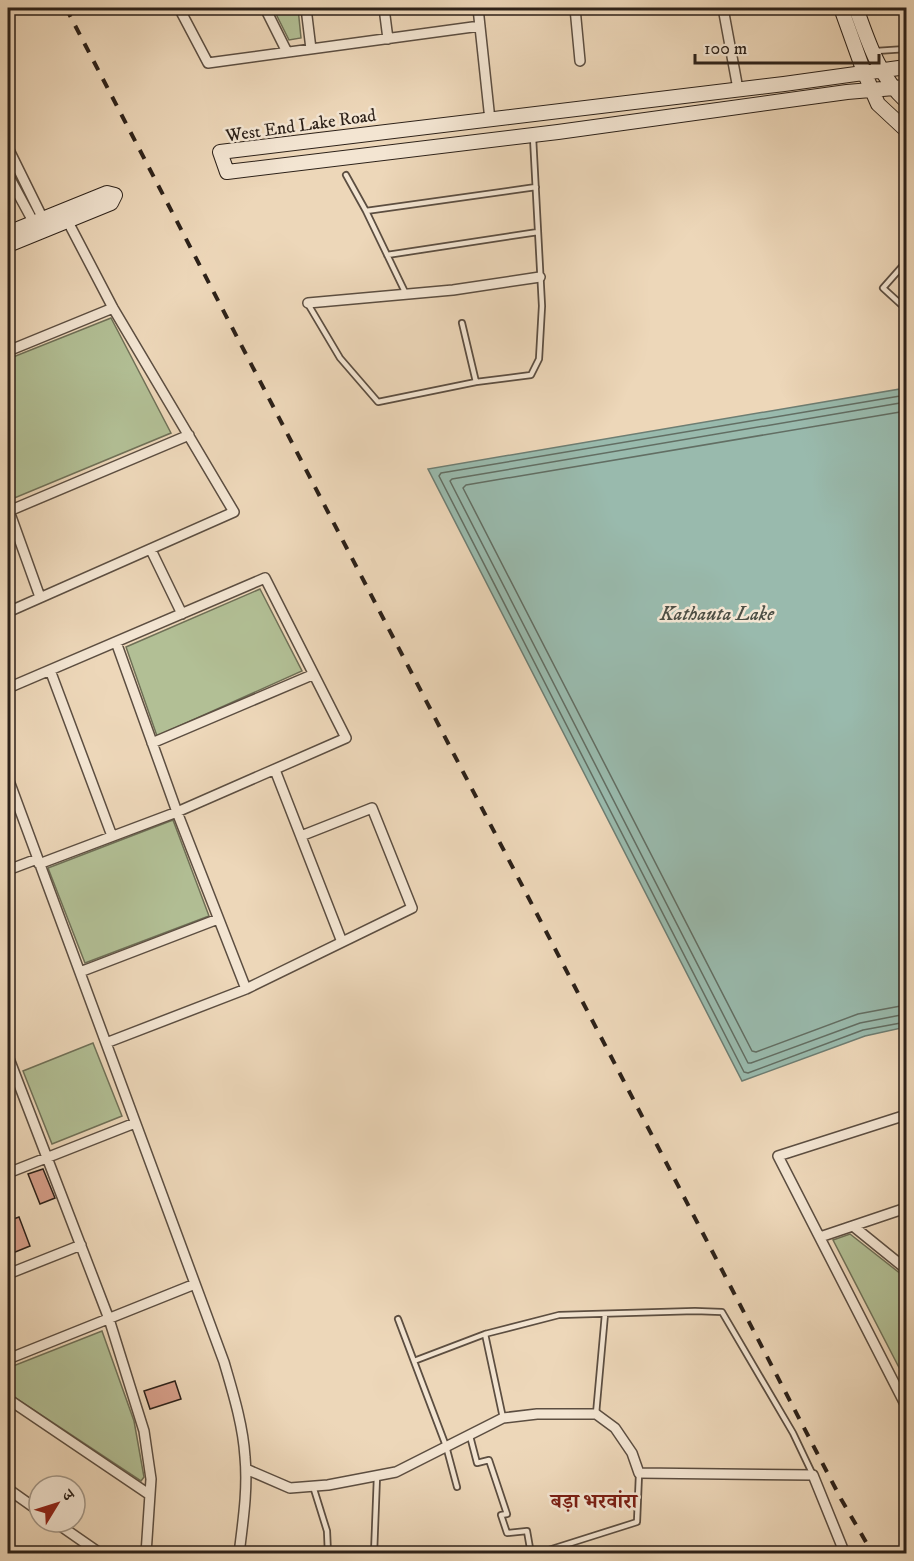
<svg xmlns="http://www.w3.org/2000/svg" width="914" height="1561" font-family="'IM FELL DW Pica','Noto Serif Devanagari',serif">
  <rect width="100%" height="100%" fill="#edd7b9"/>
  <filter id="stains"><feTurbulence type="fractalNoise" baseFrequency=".00333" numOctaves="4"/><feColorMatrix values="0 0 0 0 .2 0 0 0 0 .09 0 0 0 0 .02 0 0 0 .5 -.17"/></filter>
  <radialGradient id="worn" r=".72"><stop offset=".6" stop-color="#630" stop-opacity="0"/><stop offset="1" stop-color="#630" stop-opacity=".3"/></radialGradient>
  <path fill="#b2bf95" stroke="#6f7057" stroke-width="1.5" d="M 273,8 L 298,8 L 301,38 L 289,40 Z
    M 111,318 L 171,433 L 12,499 L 8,485 L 8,359 Z
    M 260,589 L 302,671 L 157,736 L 126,647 Z
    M 173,820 L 209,916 L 85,963 L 48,868 Z
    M 93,1043 L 122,1116 L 52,1144 L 23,1071 Z
    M 850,1234 L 906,1278 L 906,1381 L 833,1240 Z
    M 102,1331 L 134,1421 L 144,1477 L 141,1481 L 8,1393 L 8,1368 Z"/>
  <path fill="#99baad" stroke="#6d7d72" stroke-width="1.5" d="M 906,388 L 906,1027 L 865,1036 L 742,1081 L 428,469 Z"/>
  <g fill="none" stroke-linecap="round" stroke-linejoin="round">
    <path stroke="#626e63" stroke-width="1.5" d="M 906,395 L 441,473 L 439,476 L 744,1072 L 748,1073 L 863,1030 L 906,1022
      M 906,402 L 452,479 L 450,481 L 748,1063 L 751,1063 L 860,1023 L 906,1014
      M 906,411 L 466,485 L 463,488 L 752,1051 L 756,1052 L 858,1014 L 906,1005"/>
  </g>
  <path fill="#d79f8a" stroke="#2c2119" stroke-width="1.5" d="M 43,1169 L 55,1198 L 40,1204 L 28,1174 Z
    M 19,1217 L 30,1246 L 8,1255 L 8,1221 Z
    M 175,1381 L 181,1399 L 150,1409 L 144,1391 Z"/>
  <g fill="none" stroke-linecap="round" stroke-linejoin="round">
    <defs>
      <path id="lane" d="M 876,51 L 906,49
        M 346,175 L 366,211 L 405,292
        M 366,211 L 536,187
        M 387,255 L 538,232
        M 906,262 L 883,288 L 906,309
        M 308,304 L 340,358 L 378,402 L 476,382 L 531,375 L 539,359 L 542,306 L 533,137
        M 462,323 L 476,382
        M 398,1319 L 446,1446 L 457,1487
        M 414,1361 L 485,1334
        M 596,1414 L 605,1314
        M 503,1418 L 485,1334 L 559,1315 L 695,1311 L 722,1312 L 793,1433 L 813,1475
        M 470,1436 L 477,1463 L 489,1460 L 507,1514 L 501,1515 L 507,1533 L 527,1531 L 531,1554
        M 313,1486 L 327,1531 L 328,1554
        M 374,1554 L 377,1476
        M 536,1554 L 637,1522 L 639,1474"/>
      <path id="street" d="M 179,8 L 208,63 L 480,26
        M 265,8 L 287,52
        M 306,8 L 311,49
        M 384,8 L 388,39
        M 478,8 L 490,120
        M 575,8 L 580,61
        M 723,8 L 738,89
        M 8,148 L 43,219 L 43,222
        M 8,175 L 35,225
        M 308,303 L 453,290 L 540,277
        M 8,351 L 113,308
        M 8,508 L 40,597
        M 9,511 L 189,435
        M 151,550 L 182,614
        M 8,612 L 234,512 L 113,308 L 66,218
        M 116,642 L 177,812 L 246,989
        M 50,670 L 112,836
        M 8,688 L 265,578 L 346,738 L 177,812 L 39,864
        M 152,743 L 312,675
        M 275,770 L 342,942
        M 8,778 L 224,1362 C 233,1393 243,1425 245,1457 C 248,1489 243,1521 239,1554
        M 8,870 L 37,859
        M 80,972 L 218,919
        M 106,1043 L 246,989 L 412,908 L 372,808 L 301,836
        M 8,1056 L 109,1319 L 144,1431 L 151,1479 L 146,1554
        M 906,1115 L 778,1156 L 906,1406
        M 8,1173 L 135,1123
        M 853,1226 L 906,1269
        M 820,1237 L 906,1208
        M 8,1274 L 81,1245
        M 8,1359 L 195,1284
        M 8,1399 L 150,1495
        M 246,1469 L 290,1488 L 328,1485 L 396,1472 L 503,1418 L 537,1414 L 596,1414 L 615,1428 L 632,1453 L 639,1473 L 813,1475 L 845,1554
        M 8,1489 L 39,1511
        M 55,1522 L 101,1554"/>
      <path id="secondary" d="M 841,8 L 864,72 L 878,104 L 906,130
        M 856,8 C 869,43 878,75 906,101
        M 906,67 L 784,84 L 220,152 L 227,172 L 558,132 L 847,92 L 906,87
        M 8,233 L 107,193 L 115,195 L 111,203 L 8,245"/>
    </defs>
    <use href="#lane" stroke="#5c4e41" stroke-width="8"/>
    <use href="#street" stroke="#5c4e41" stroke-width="12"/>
    <use href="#secondary" stroke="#2c2119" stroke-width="16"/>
    <use href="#lane" stroke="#f3e5d2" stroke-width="4.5"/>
    <use href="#street" stroke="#f3e5d2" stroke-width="9"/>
    <use href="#secondary" stroke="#f3e5d2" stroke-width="14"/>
    <path stroke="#2c2119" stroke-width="4" stroke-dasharray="10 10" stroke-linecap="butt" d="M 66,8 L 841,1499 L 873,1554"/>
  </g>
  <g text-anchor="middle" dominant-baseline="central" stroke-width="5" stroke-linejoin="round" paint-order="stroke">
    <g font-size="18" fill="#2c2119" stroke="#f3e5d2">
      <text transform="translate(301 126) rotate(-8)">West End Lake Road</text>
    </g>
    <g font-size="20" font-style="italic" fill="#4d4f45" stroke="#f3e5d2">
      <text x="717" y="614">Kathauta Lake</text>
    </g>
    <g font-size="21" font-weight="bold" fill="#7a1f14" stroke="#f3e5d2">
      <text x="594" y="1502">बड़ा भरवांरा</text>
    </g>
  </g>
  <rect width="914" height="1561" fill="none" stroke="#edd7b9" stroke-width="30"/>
  <rect x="9" y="9" width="896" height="1543" fill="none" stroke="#2c2119" stroke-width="3"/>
  <rect x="15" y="15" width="884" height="1531" fill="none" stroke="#2c2119" stroke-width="1.5"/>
  <g transform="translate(57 1504) rotate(52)"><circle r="28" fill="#f3e5d2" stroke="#a39788" stroke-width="1.5"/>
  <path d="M0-4.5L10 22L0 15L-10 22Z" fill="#8f2418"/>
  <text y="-9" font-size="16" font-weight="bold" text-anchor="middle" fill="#2c2119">उ</text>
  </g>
  <path d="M695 54v9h184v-9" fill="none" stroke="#2c2119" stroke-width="3"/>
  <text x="704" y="54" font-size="18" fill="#2c2119" stroke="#f3e5d2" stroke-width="4.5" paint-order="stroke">100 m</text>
  <rect width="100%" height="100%" filter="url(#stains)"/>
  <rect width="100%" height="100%" fill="url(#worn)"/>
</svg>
